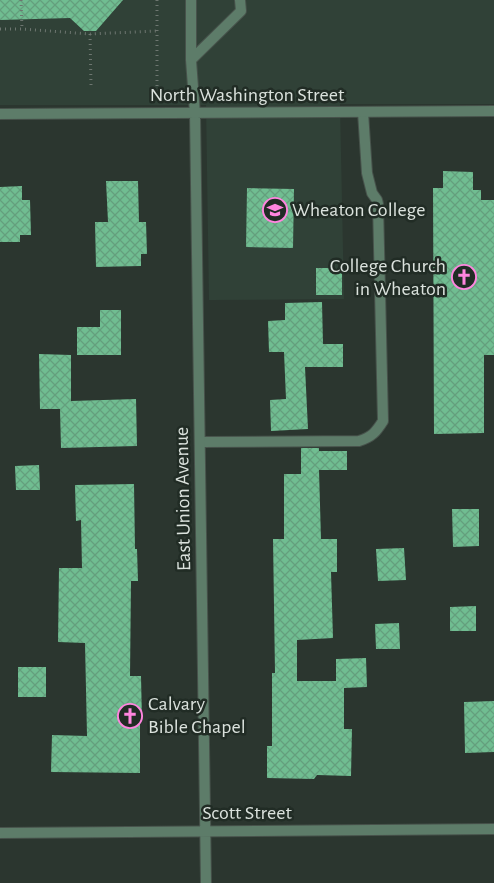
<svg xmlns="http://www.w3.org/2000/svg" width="494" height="883" font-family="'Alegreya Sans',sans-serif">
  <defs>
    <pattern id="building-cross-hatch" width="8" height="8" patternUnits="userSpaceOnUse" patternTransform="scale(1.25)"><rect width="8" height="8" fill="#70bd91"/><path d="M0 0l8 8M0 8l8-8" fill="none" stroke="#649f7d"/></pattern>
  </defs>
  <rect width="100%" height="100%" fill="#2b362f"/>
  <path fill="#304137" d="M 0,0 L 494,0 L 494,104 L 340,104 L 344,299 L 209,300 L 206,105 L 0,105 Z"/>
  <path fill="url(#building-cross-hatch)" d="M 0,0 L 123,0 L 96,31 L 84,31 L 70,18 L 0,20 Z
    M 443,171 L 473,172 L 473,190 L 481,190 L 481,200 L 494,200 L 494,355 L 484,355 L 484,433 L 434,434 L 433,188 L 443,188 Z
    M 106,181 L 138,181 L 139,222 L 146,222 L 147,254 L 141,254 L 141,266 L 96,267 L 95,222 L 108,222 Z
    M 22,186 L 22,200 L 30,200 L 31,235 L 20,235 L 20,242 L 0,242 L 0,187 Z
    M 247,188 L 294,189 L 293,248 L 246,247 Z
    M 316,268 L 342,268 L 342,295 L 316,295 Z
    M 322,302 L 323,344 L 343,344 L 343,367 L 305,367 L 308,429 L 271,431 L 270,400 L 286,399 L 284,352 L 269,352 L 268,321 L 285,320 L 285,303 Z
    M 100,310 L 121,310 L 121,355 L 77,355 L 77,327 L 100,327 Z
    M 39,354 L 71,355 L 71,401 L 136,399 L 137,446 L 61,448 L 60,409 L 40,409 Z
    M 301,448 L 319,448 L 319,451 L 347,451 L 347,470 L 319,470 L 321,539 L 337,539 L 337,572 L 331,572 L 333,638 L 297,640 L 297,681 L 336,681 L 336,659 L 366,658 L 367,687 L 344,688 L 344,729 L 352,729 L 351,776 L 317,775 L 314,779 L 267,778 L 267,746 L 272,746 L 272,673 L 275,673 L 273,539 L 284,539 L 284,474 L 301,474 Z
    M 39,465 L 40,490 L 16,490 L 15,466 Z
    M 134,484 L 135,549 L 137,549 L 138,581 L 131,581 L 130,676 L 141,676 L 142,720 L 140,720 L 140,773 L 51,772 L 52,735 L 87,736 L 85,643 L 58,642 L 59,568 L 82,568 L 81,520 L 76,521 L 75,485 Z
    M 452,509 L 479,509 L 479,546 L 453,547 Z
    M 404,548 L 406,580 L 378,581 L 376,549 Z
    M 476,606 L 476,631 L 450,631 L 450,607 Z
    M 399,623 L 400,649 L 376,649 L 375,624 Z
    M 18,667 L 46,667 L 46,697 L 18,697 Z
    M 494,701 L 494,752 L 465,753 L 464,702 Z"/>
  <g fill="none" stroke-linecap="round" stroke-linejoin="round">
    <defs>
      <path id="lane" d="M 191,0 L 191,60 L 195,114
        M 191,60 L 241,11 L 240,0
        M 200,442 L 359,441 C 372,437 376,432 383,421 L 378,204 L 377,200 L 372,193 L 367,173 L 363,112"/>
      <path id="street" d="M 0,114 L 494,111
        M 195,114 L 206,883
        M 0,833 L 494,829"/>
    </defs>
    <use href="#lane" stroke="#47524b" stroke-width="12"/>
    <use href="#street" stroke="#47524b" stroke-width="12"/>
    <path stroke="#6d7670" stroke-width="3" stroke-dasharray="1 4" stroke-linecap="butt" d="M 21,0 L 22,29
      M 157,0 L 157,97
      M 0,29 L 22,29 L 90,34 L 157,31
      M 90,34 L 91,85"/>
    <use href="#lane" stroke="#5d7c69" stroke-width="10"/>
    <use href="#street" stroke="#5d7c69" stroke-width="10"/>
  </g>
  <defs>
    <symbol id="university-ring" viewBox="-11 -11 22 22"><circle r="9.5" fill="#212c25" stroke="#ff85df" stroke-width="1.5"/><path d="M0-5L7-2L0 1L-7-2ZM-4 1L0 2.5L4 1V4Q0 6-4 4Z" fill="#ff85df"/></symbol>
    <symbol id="church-ring" viewBox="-11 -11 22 22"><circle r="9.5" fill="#212c25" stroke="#ff85df" stroke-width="1.5"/><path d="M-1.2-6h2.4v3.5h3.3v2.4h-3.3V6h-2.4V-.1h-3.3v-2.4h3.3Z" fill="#ff85df"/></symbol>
  </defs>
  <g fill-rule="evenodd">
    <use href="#university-ring" x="261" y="196" width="28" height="28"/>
    <use href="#church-ring" x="450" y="263" width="28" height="28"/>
    <use href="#church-ring" x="116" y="702" width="28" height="28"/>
  </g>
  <g text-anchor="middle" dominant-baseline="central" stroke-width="5" stroke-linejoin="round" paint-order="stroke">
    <g font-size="20" fill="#dbe2dd" stroke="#212c25">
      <text x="247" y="95">North Washington Street</text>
      <text transform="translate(183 499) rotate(-91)">East Union Avenue</text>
      <text x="247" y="813">Scott Street</text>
    </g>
    <g font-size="20" fill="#dbe2dd" stroke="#212c25" text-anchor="start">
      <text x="292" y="210">Wheaton College</text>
      <text x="446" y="266" text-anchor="end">College Church<tspan x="446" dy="23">in Wheaton</tspan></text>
      <text x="148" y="704">Calvary<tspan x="148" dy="23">Bible Chapel</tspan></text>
    </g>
  </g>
</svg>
